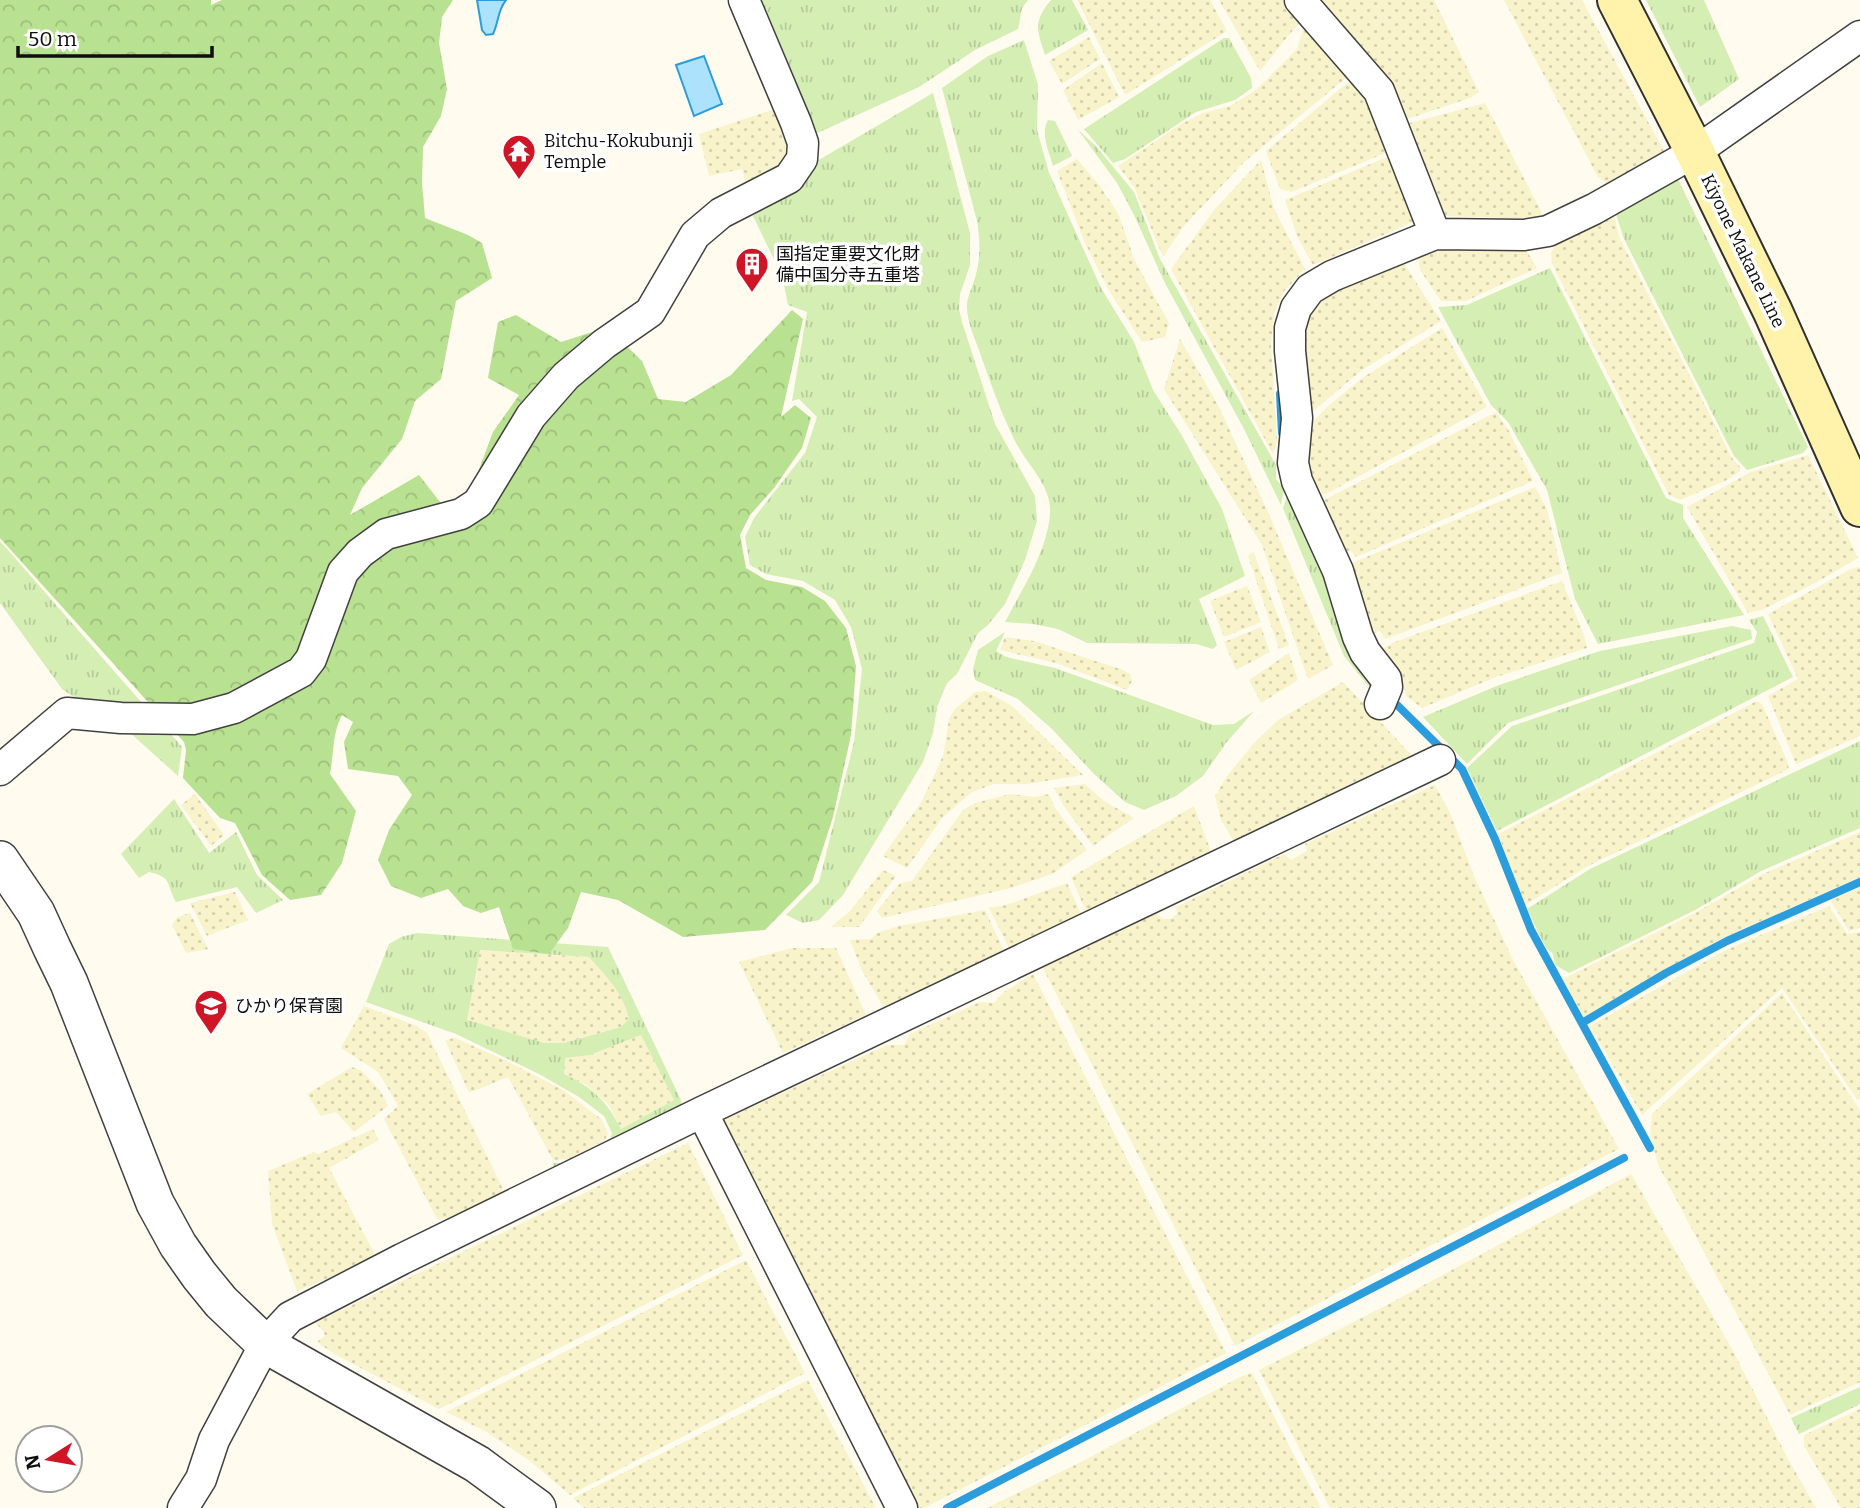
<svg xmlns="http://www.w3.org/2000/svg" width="1860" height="1508" font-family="Bitter,'Noto Sans JP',serif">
  <defs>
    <pattern id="farmland-dots" width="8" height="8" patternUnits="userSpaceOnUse" patternTransform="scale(1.75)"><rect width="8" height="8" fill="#f9f3cb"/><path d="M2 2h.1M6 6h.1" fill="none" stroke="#d4cfad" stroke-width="1.8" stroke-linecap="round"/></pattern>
    <pattern id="grass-tufts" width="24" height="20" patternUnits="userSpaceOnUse" patternTransform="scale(1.75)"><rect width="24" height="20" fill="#d4eeb4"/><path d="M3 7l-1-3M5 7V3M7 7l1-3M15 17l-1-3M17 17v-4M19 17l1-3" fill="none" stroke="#b5cb9a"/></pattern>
    <pattern id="forest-crowns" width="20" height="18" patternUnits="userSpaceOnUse" patternTransform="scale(1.75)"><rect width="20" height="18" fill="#b8e191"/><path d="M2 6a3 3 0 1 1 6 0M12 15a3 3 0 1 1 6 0" fill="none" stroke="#9dc07c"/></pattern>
  </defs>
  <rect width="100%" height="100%" fill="#fffbef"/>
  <path fill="url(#farmland-dots)" d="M 1077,0 L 1210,0 L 1227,31 L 1125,95 Z
    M 1219,0 L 1288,0 L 1302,19 L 1260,71 Z
    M 1317,0 L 1434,0 L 1479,92 L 1470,98 L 1404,120 Z
    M 1504,0 L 1582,0 L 1665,153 L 1610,185 L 1598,177 Z
    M 1304,27 L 1352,73 L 1244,162 L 1183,227 L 1163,257 L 1134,187 L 1118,166 L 1181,124 L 1203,113 L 1230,106 L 1256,90 L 1297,49 Z
    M 1089,37 L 1100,59 L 1062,84 L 1049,61 Z
    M 1102,63 L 1119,97 L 1078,120 L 1063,90 Z
    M 1347,83 L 1358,84 L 1370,93 L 1390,151 L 1292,192 L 1280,189 L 1266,151 Z
    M 1485,103 L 1542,213 L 1541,219 L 1442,216 L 1406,124 Z
    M 781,107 L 792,148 L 788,162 L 748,191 L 742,169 L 709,176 L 699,134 Z
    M 1394,154 L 1418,220 L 1313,265 L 1297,236 L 1285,200 Z
    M 1077,159 L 1099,185 L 1118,213 L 1135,261 L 1169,323 L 1165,337 L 1142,342 L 1108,289 L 1085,243 L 1057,171 Z
    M 1261,160 L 1274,209 L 1305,269 L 1284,291 L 1274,314 L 1271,345 L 1277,441 L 1273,454 L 1171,269 L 1215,209 Z
    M 1613,212 L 1620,239 L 1732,458 L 1740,467 L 1740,471 L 1725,481 L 1680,500 L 1669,495 L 1552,264 L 1551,253 L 1559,240 Z
    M 1441,243 L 1523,245 L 1537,268 L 1466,301 L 1441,301 L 1420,270 L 1417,251 Z
    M 1402,260 L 1441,321 L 1362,370 L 1310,414 L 1297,333 L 1306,304 Z
    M 1442,328 L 1487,407 L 1324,495 L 1318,487 L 1311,491 L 1305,448 L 1306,429 L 1326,408 L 1362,378 Z
    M 1180,339 L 1218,405 L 1268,512 L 1333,665 L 1308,679 L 1262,545 L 1164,389 Z
    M 1496,412 L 1509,431 L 1533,481 L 1356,557 L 1351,551 L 1342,553 L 1320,502 Z
    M 1808,455 L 1858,558 L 1817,582 L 1762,610 L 1748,613 L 1687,507 L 1751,472 Z
    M 1535,487 L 1547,509 L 1562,573 L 1385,639 L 1380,631 L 1371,634 L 1347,565 Z
    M 1253,551 L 1289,645 L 1279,649 L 1248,556 Z
    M 1860,567 L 1860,736 L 1796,764 L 1768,696 L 1798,679 L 1768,614 L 1851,569 Z
    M 1562,581 L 1584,635 L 1587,648 L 1496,677 L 1422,708 L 1406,696 L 1404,686 L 1376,653 L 1392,643 Z
    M 1247,586 L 1261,622 L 1224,637 L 1210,601 Z
    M 1261,627 L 1270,652 L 1236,670 L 1224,642 Z
    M 1005,637 L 1034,641 L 1123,670 L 1130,674 L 1132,681 L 1127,690 L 1056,663 L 1000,650 Z
    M 1289,653 L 1298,680 L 1261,703 L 1249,680 Z
    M 1343,682 L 1415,759 L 1236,845 L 1221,820 L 1215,796 L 1227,776 L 1254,743 L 1278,720 Z
    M 986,691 L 1012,706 L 1083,775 L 1027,784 L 994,784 L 972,792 L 942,818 L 907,868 L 883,856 L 922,801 L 943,756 L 949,719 L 955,709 L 975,692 Z
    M 1757,701 L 1762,704 L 1787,761 L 1789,769 L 1588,866 L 1525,905 L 1498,834 Z
    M 1085,784 L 1104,801 L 1134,818 L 1093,846 L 1063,805 L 1054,788 Z
    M 1435,785 L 1450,813 L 1474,876 L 1512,958 L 1619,1149 L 1235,1346 L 1043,968 L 1154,912 L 1163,919 L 1171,919 L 1177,914 L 1176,907 L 1284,854 L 1291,860 L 1307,851 L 1305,844 Z
    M 195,794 L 224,835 L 211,846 L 181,805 Z
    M 1010,794 L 1034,797 L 1049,794 L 1055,808 L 1087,850 L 1052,874 L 1011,888 L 882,918 L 877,911 L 900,883 L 912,881 L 963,810 L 975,803 Z
    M 1194,806 L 1210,849 L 1212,862 L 1090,920 L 1071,877 Z
    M 1860,832 L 1860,877 L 1725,937 L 1666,969 L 1583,1018 L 1563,979 L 1695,913 L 1763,874 Z
    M 883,870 L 896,876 L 859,927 L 831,927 L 850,911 Z
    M 1067,883 L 1084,920 L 1011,952 L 989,908 L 1006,905 Z
    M 1860,887 L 1860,928 L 1849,931 L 1831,901 Z
    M 235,892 L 248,920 L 207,936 L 190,903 Z
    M 1829,906 L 1847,934 L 1860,932 L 1860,1099 L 1858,1101 L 1782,988 L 1642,1115 L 1590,1026 L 1726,950 Z
    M 985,910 L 1006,955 L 887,1013 L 861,969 L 850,940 L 871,939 L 877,933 L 899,926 Z
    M 190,913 L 208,949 L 186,953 L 172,925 L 177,917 Z
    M 792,948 L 836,948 L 866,1015 L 783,1053 L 739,962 Z
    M 479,950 L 589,957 L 608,977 L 626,1004 L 629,1019 L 621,1027 L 564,1043 L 544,1043 L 467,1021 Z
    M 1033,974 L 1226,1353 L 924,1508 L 916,1508 L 719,1122 L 887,1045 L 904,1045 L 910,1034 L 980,1002 L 994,1003 L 1004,992 Z
    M 1782,993 L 1860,1110 L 1860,1382 L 1790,1415 L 1658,1165 L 1650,1133 L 1652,1114 Z
    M 364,1006 L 417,1026 L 427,1033 L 503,1189 L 498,1199 L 458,1217 L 437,1219 L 384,1119 L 398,1106 L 389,1090 L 378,1072 L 341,1048 Z
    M 641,1035 L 674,1100 L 621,1129 L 609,1105 L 586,1085 L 563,1074 L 565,1058 L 590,1055 Z
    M 455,1038 L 505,1060 L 563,1090 L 601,1119 L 608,1133 L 605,1140 L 569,1159 L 553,1160 L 508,1077 L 469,1093 L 445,1040 Z
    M 352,1067 L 362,1071 L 381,1092 L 388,1106 L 354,1132 L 336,1112 L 321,1116 L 307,1094 Z
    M 373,1129 L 379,1140 L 329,1168 L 377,1258 L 297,1291 L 272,1224 L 268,1171 L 314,1152 L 319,1154 Z
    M 688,1143 L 743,1255 L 439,1409 L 336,1355 L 317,1342 L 325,1336 L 323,1330 L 315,1323 Z
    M 1631,1174 L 1732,1349 L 1788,1459 L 1816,1508 L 1330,1508 L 1259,1370 L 1381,1308 Z
    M 746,1260 L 805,1373 L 570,1495 L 530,1461 L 485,1431 L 446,1412 Z
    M 1252,1373 L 1321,1508 L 987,1508 L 1079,1463 L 1240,1377 Z
    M 808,1380 L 876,1508 L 584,1508 L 573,1498 Z
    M 1860,1409 L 1860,1508 L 1841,1508 L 1804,1446 L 1804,1435 Z"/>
  <path fill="url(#grass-tufts)" fill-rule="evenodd" d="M 750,0 L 1028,0 L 1022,8 L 1018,29 L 975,50 L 919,87 L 813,135 Z
    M 1051,0 L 1072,0 L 1088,30 L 1045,55 C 1037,31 1033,21 1051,0 Z
    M 1646,0 L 1704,0 L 1739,79 L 1700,107 Z
    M 1224,38 L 1229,38 L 1251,78 L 1252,88 L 1235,100 L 1196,112 L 1125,159 L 1113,163 L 1084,129 Z
    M 1024,40 L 1038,85 L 1037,130 L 1049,173 L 1101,288 L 1134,342 L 1153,390 L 1181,434 L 1222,509 L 1245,576 L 1199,599 L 1217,645 L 1213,649 L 1196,644 L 1087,643 L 1058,629 L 1033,624 L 1005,622 C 1022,589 1047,552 1050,514 C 1052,486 1028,466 1016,443 C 1001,413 990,382 979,350 C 974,337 968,323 967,309 C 966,298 972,289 975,278 C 981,258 980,241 977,221 L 942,88 L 988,56 Z
    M 933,93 L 970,233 L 970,265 L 960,294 L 959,309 L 962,322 L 995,424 L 1035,496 L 1037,521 L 1025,560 L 1005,604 L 988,625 L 978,633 L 957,674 L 947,683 L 937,707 L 933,733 L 923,762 L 843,895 L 819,920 L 803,923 L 786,915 L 819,882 L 854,742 L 862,669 L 851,627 L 835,600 L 803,581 L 766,574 L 750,565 L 745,537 L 754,518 L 805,453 L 817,417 L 799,399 L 792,401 L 807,312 L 788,305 L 782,276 L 753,216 L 808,175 L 817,161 Z
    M 1048,120 L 1055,121 L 1072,156 L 1053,166 C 1049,152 1040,133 1048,120 Z
    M 1079,131 L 1095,145 L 1134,192 L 1160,259 L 1276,465 L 1276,479 L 1284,489 L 1281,505 L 1245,431 L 1165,283 L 1134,215 L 1117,183 Z
    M 1676,175 L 1808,447 L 1803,453 L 1747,470 L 1734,456 L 1624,239 L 1614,208 Z
    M 1550,268 L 1666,498 L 1683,505 L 1683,518 L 1744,615 L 1598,644 L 1575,599 L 1547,490 L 1508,422 L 1491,405 L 1438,307 L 1467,305 Z
    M 1288,493 L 1320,563 L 1349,655 L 1371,684 L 1371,689 L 1344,656 L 1283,508 Z
    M 0,541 L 149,711 L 78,700 L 62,689 L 0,603 Z
    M 1763,616 L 1793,677 L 1497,831 L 1467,768 L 1512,726 L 1754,643 L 1757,632 L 1749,620 Z
    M 1732,626 L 1751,630 L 1752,639 L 1508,723 L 1467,764 L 1423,717 L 1499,685 L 1600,651 Z
    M 1005,632 L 996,651 L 1006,657 L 1055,668 L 1213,725 L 1234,724 L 1254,711 L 1226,743 L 1203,776 L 1176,796 L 1144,810 L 1125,802 L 1093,773 L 1052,729 L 1018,699 L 975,680 L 973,669 L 978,650 Z
    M 127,730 L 171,734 L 182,747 L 178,776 Z
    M 1860,741 L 1860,828 L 1761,871 L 1697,909 L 1569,973 L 1555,965 L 1553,954 L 1546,948 L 1527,909 L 1590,869 Z
    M 174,799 L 209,853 L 236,832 L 257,875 L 283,900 L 256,913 L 237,887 L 176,902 C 166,885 173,877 149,872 L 139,878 L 121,854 Z
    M 417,933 L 608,947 L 681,1100 L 682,1107 L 563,1168 L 554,1168 L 553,1163 L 564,1163 L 609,1142 L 612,1133 L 604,1116 L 579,1097 L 539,1074 L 456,1034 L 366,1002 L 389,944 L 401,937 ZM 480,950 L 589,957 C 606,976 624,994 629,1019 L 621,1027 L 564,1043 L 544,1043 L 467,1020 ZM 641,1035 L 674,1100 L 621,1129 C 606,1100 593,1088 564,1074 L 565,1058 L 590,1055 Z
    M 1860,1387 L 1860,1404 L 1799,1434 L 1791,1418 Z"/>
  <path fill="url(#forest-crowns)" d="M 0,0 L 211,0 L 211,5 L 222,0 L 453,0 L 442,17 L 439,43 L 447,89 L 441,116 L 423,147 L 422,183 L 425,218 L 468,235 L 482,243 L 492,278 L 456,301 L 441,379 L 415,401 L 402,439 L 362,488 L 350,515 L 419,475 L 440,502 L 446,529 L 475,480 L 493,432 L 519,395 L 488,378 L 498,322 L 516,315 L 561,342 L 592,332 L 609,329 L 642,361 L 658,399 L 686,402 L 731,375 L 792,310 L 803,319 L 781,417 L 795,405 L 811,418 L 802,448 L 774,488 L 750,515 L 740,535 L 746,568 L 766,580 L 802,587 L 825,601 L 846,628 L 856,666 L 851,735 L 833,817 L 812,882 L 765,930 L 683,937 L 618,900 L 581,892 L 568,928 L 549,954 L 513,949 L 499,907 L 481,913 L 463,906 L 448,889 L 421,898 L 391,886 L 378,860 L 389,830 L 412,795 L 398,776 L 348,769 L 344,742 L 353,722 L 342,715 C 332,734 334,753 330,774 L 356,811 L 342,863 L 321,895 L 290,900 L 262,875 L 235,823 L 220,818 L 183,778 L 186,750 L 184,742 L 0,538 Z"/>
  <path fill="#ade2fd" stroke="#2c9ddc" stroke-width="2" d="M 477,0 L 506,0 C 497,11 499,22 493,34 L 486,35 L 482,30 Z
    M 704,56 L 722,104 L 694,116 L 676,65 Z"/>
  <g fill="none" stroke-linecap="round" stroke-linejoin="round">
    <path stroke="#2c9ddc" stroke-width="8" d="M 1280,394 L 1282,433
      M 1388,696 L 1462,769 L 1495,839 L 1531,930 L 1650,1148
      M 1582,1023 L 1666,973 L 1727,941 L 1860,882
      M 947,1508 L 1624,1158"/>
    <defs>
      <path id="minor" d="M 1300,0 L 1379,91 L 1435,234 L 1524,235 L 1548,231 L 1594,209 L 1695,152 L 1860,36
        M 1380,704 L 1387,687 L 1386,679 L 1365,652 L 1358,637 L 1338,571 L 1297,481 L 1293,463 L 1297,418 L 1290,351 L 1290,328 L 1296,308 L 1310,289 L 1332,276 L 1435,234
        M 0,770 L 67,713 L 121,718 L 193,719 L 234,708 L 301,672 L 311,659 L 343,572 L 360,553 L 386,534 L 461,514 L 478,503 L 531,416 L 566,376 L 604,344 L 650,312 L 695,235 L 721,213 L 789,178 L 802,159 L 803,143 L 796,123 L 744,0
        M 702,1112 L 902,1508
        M 183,1508 L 201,1479 L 214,1440 L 265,1344 L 290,1317 L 402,1259 L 702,1112 L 1440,760"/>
      <path id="tertiary" d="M 0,860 L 36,913 L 52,948 L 69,983 L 155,1203 L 178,1245 L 199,1275 L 221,1302 L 265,1344 L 477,1464 L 537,1508"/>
      <path id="secondary" d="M 1617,0 L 1695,152 L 1773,312 L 1860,507"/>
    </defs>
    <use href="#minor" stroke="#414141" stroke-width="33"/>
    <use href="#tertiary" stroke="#414141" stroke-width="40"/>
    <use href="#secondary" stroke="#303030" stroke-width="42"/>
    <use href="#minor" stroke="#fff" stroke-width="30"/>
    <use href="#tertiary" stroke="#fff" stroke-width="37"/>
    <use href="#secondary" stroke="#fff2aa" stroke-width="38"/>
  </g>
  <defs>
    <symbol id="temple-pin" viewBox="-11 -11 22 30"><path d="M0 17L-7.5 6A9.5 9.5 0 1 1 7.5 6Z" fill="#ce1626" stroke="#fff"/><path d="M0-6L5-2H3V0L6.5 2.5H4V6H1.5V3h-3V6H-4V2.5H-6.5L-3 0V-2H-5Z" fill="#fff"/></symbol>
    <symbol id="building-pin" viewBox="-11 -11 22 30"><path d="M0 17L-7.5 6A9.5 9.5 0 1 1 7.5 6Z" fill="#ce1626" stroke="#fff"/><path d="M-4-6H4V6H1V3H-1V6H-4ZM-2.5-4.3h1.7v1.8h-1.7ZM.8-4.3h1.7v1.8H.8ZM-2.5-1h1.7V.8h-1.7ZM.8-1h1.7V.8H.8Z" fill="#fff"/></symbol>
    <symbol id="school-pin" viewBox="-11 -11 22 30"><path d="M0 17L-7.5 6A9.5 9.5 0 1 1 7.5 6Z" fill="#ce1626" stroke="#fff"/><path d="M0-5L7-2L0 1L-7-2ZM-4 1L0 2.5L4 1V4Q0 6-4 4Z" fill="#fff"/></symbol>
  </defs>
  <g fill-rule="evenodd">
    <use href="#temple-pin" x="500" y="132" width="38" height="52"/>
    <use href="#building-pin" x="733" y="245" width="38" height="52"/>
    <use href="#school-pin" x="192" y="987" width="38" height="52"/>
  </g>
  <g text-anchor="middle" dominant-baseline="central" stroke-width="7" stroke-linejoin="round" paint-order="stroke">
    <g font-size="18" fill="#0e0e0e" stroke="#fff" text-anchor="start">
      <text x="544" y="141">Bitchu-Kokubunji<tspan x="544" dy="21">Temple</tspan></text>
      <text x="776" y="254">国指定重要文化財<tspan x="776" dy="21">備中国分寺五重塔</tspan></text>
      <text x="235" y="1006">ひかり保育園</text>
    </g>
    <g font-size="18" fill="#0e0e0e" stroke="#fff">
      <text transform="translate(1743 251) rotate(64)">Kiyone Makane Line</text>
    </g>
  </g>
  <g transform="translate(49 1459) rotate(259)"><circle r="33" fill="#ffffff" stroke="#9f9f9f" stroke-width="2"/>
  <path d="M0-5L12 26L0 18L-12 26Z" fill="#ce1626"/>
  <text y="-10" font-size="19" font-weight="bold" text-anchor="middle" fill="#0e0e0e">N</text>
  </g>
  <path d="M18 46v10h194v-10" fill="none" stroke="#0e0e0e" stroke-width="3.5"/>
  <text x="28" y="46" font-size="21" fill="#0e0e0e" stroke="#ffffff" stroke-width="5" paint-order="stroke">50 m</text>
</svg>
